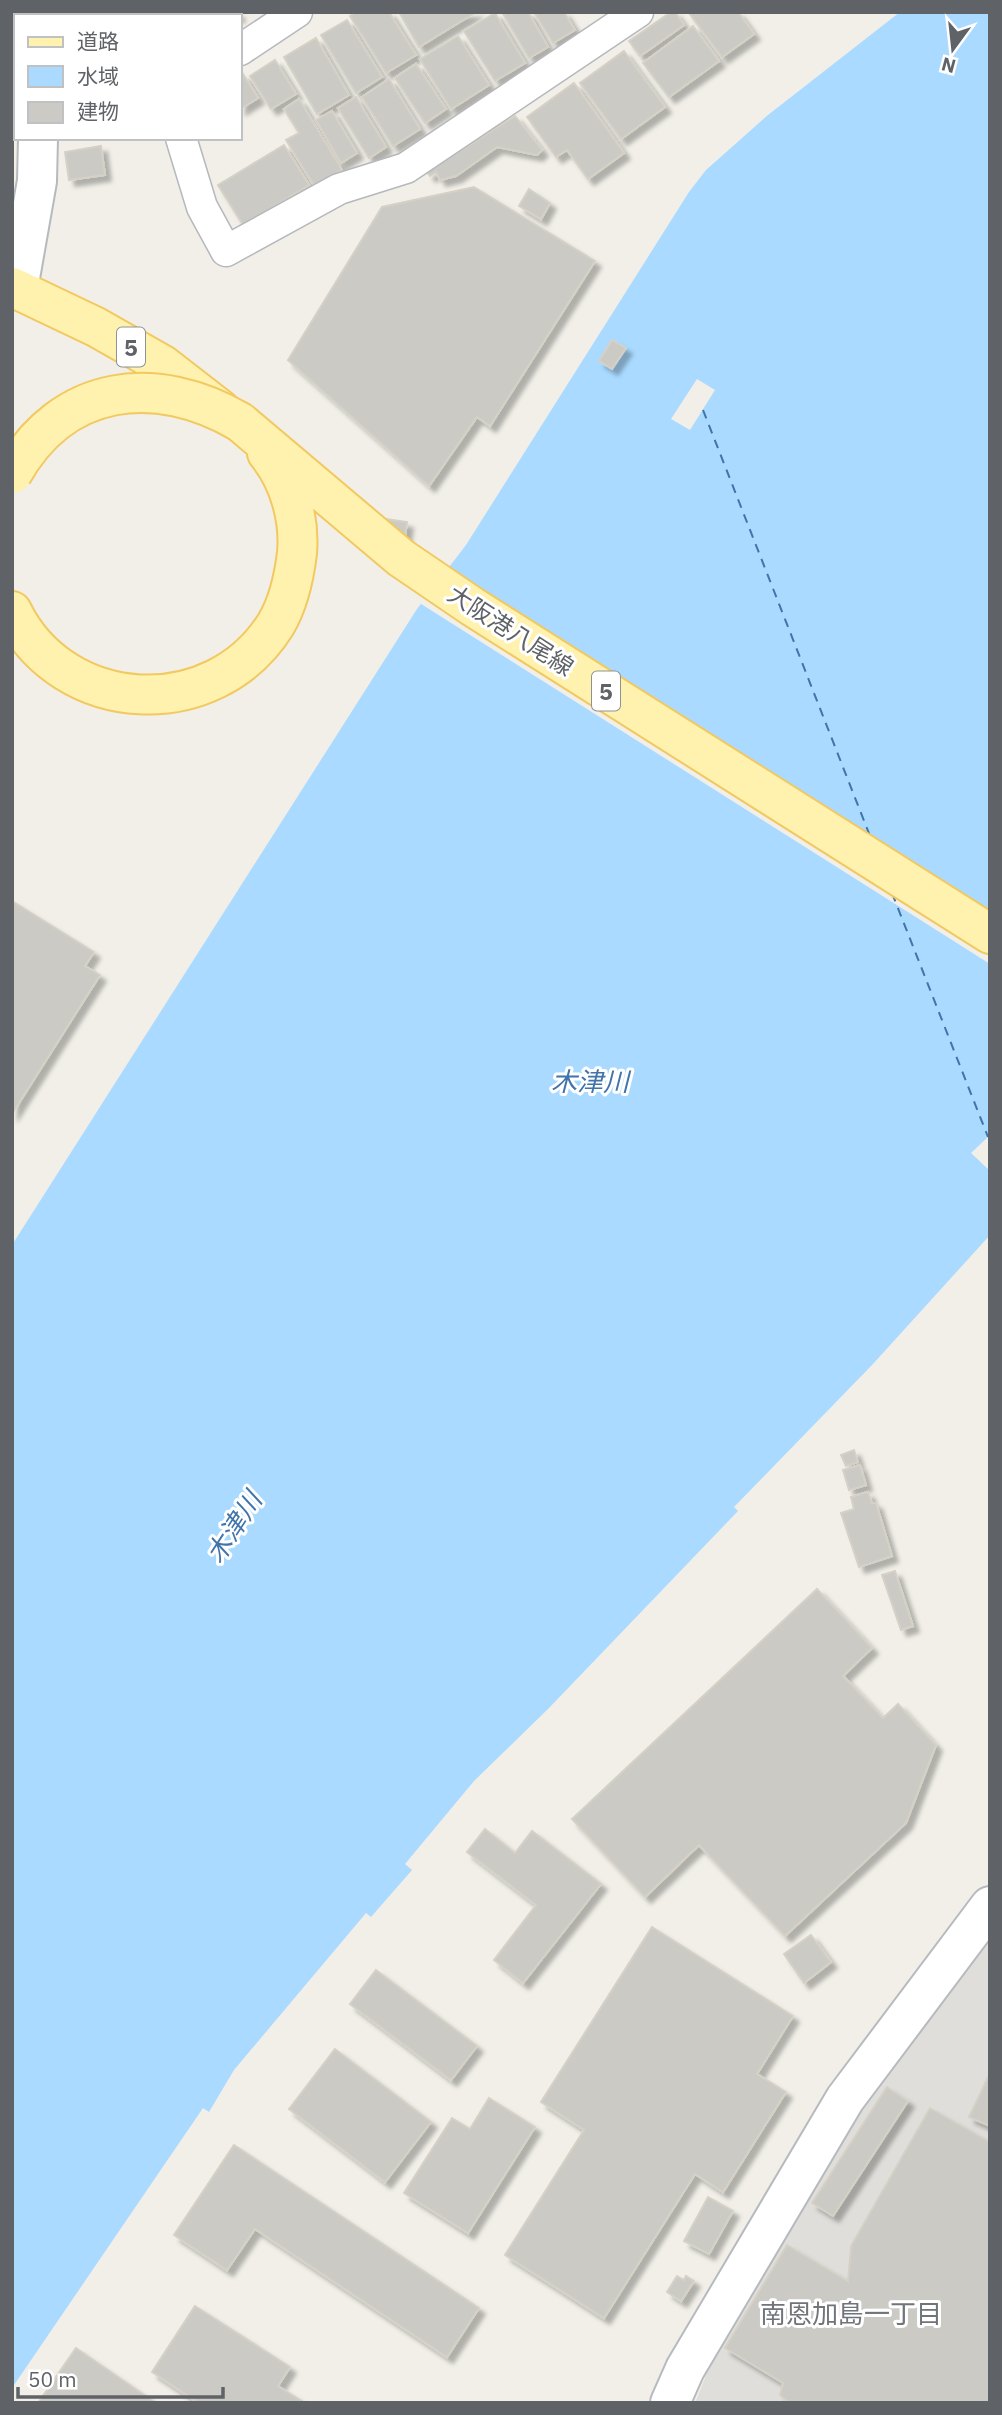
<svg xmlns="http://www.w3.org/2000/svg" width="1002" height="2415" font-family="'IBM Plex Sans','Noto Sans JP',sans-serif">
  <defs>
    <filter id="shadow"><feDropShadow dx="6" dy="6" stdDeviation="2" flood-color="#0004"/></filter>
  </defs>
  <rect width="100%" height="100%" fill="#f1efe8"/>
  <path fill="#e0deda" d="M 990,1941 L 990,2403 L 695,2403 L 707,2373 L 881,2074 Z"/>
  <path fill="#aadaff" d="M 900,12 L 990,12 L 990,1235 L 873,1364 L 734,1507 L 738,1511 L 549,1708 L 474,1781 L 405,1864 L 412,1870 L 371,1917 L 366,1913 L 234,2070 L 209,2112 L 203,2108 L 12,2388 L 12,1245 L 417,609 L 466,545 L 689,192 L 706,170 L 768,115 Z"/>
  <path fill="#f1efe8" d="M 697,379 L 715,390 L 690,430 L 671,419 Z
    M 445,567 L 990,914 L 990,964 L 418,602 Z
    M 990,1135 L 990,1170 L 989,1170 L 971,1153 Z"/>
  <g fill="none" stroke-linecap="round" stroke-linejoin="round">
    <path stroke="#4174aa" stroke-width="2" stroke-dasharray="9 7" stroke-linecap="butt" d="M 703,410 L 870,836
      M 892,893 L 988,1137"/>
  </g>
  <path fill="#cccac5" stroke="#d6d1c6" stroke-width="2" filter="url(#shadow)" d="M 61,12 L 149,12 L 149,16 L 62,16 Z
    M 156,12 L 182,12 L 183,16 L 157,16 Z
    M 187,12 L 211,12 L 211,16 L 188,16 Z
    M 215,12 L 238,12 L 239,16 L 216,16 Z
    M 356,12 L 389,12 L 416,55 L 386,73 L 350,16 Z
    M 399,12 L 476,12 L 419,47 Z
    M 502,12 L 528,12 L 548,47 L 529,58 Z
    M 534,12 L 564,12 L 575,30 L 553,43 Z
    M 671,12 L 675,12 L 684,25 L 640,56 L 629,41 Z
    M 738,12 L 754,34 L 722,57 L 689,13 Z
    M 495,13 L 525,63 L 495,81 L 464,31 Z
    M 347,20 L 382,77 L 356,93 L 321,35 Z
    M 693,26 L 719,61 L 669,97 L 643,63 Z
    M 458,36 L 489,85 L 451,109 L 420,59 Z
    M 316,38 L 349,95 L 317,114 L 284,57 Z
    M 624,51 L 665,107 L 621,139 L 580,83 Z
    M 275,60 L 296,94 L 271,109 L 250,76 Z
    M 416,64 L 446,109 L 425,123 L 395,78 Z
    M 243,74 L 258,98 L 240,109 L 240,76 Z
    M 389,79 L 420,129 L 393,146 L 362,97 Z
    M 574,83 L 624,153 L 588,179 L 567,150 L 556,157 L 527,117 Z
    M 356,97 L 386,147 L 369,158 L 338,108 Z
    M 299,99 L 342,170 L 315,187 L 286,140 L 299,133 L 284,109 Z
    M 332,111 L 357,153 L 341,163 L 316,120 Z
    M 515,116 L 542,150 L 537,155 L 497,147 L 456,176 L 440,180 L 436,172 L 430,176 L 427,172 Z
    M 284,145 L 309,185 L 243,225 L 218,185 Z
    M 101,146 L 105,175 L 69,180 L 65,152 Z
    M 474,187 L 595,261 L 490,426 L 477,417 L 429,486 L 288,360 L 382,207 Z
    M 529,189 L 550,203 L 541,219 L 519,206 Z
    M 612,340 L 626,348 L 612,369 L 599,361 Z
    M 386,519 L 407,522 L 403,551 L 382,548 Z
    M 12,901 L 94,952 L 85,966 L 100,975 L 12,1114 Z
    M 854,1450 L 858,1462 L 846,1466 L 841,1455 Z
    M 860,1465 L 866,1485 L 849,1490 L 843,1470 Z
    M 868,1492 L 872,1503 L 876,1503 L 892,1556 L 859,1567 L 841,1513 L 854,1509 L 851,1497 Z
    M 895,1571 L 913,1626 L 901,1630 L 882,1575 Z
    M 817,1589 L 872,1648 L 843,1676 L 883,1718 L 898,1704 L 936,1745 L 906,1823 L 785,1936 L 699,1845 L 645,1897 L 572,1819 Z
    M 485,1829 L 515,1853 L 532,1831 L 601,1884 L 523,1983 L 494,1960 L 536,1905 L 467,1852 Z
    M 652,1927 L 793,2016 L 757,2074 L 786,2092 L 723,2192 L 695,2174 L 604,2318 L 505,2255 L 584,2130 L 541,2102 Z
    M 811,1935 L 831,1962 L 804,1983 L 784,1954 Z
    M 376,1970 L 477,2046 L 451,2080 L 350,2004 Z
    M 335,2049 L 431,2122 L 385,2182 L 289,2109 Z
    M 990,2073 L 990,2126 L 969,2117 Z
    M 887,2087 L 908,2101 L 833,2216 L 812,2203 Z
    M 489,2098 L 535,2127 L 468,2233 L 404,2193 L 452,2118 L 470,2129 Z
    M 930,2108 L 990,2142 L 990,2403 L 789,2403 L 780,2395 L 783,2383 L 725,2348 L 787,2245 L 848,2281 L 851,2246 Z
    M 234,2145 L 479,2308 L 447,2357 L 255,2229 L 227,2270 L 174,2235 Z
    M 708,2197 L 733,2211 L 709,2254 L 684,2241 Z
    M 677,2276 L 684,2280 L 686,2276 L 694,2281 L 681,2301 L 667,2292 Z
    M 195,2306 L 290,2367 L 278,2386 L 305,2403 L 199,2403 L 152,2372 Z
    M 76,2348 L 156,2403 L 38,2403 Z"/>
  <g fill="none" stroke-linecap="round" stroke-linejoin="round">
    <defs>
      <path id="street" d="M 240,50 L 297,12
        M 181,138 L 202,207 L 226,251 L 339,189 L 406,168 L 638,12"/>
      <path id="secondary" d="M 23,12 L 24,16
        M 18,289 L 37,181 L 38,138
        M 670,2403 L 685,2369 L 845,2099 L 990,1906"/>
      <path id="primary" d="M 12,287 L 96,327 L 163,365 L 221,410
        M 240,422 L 401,558 L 473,607 L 990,934
        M 12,611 C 63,716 214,724 276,624 C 289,602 294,578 297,553 C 300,518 289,480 267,453"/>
    </defs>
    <use href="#street" stroke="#b5b8bc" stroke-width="33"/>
    <use href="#secondary" stroke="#b6babf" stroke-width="42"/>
    <use href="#primary" stroke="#f2c960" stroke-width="42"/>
    <use href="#street" stroke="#fff" stroke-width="30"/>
    <use href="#secondary" stroke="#fff" stroke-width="38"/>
    <use href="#primary" stroke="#fff2af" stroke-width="38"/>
    <defs>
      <path id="primary-bridge" d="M 12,474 C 63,383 156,373 240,422"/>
    </defs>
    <use href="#primary-bridge" stroke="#f2c960" stroke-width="42" stroke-linecap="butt"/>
    <use href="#primary-bridge" stroke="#fff2af" stroke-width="38"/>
  </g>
  <g text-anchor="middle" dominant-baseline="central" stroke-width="6" stroke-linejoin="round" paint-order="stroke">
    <g fill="#fff" stroke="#8f9295" stroke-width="2">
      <rect x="117" y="327.5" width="28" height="39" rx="5"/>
      <rect x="592" y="671.5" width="28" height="39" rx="5"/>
    </g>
    <g font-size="23" font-weight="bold" fill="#5f6368">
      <text x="131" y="347">5</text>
      <text x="606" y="691">5</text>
    </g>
    <g font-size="24" fill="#5f6368" stroke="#fff">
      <text transform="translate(511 630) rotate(33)">大阪港八尾線</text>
    </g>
    <g font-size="26" font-style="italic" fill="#4174aa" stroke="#fff">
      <text x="590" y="1081">木津川</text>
      <text transform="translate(233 1527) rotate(-57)">木津川</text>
    </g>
    <g font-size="26" fill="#70757a" stroke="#fff">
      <text x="851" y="2313">南恩加島一丁目</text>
    </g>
  </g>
  <rect width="1002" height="2415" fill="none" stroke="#5f6368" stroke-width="28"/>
  <rect x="14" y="14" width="228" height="126" fill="#ffffff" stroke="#bfc1c3" stroke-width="2"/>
  <rect x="28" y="37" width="35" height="10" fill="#fff2af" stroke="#bfc1c3" stroke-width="2"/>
  <text x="77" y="49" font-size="21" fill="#5f6368">道路</text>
  <rect x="28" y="66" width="35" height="21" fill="#aadaff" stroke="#bfc1c3" stroke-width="2"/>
  <text x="77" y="84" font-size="21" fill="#5f6368">水域</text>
  <rect x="28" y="102" width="35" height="21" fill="#cccac5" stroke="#bfc1c3" stroke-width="2"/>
  <text x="77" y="119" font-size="21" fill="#5f6368">建物</text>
  <g transform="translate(953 49) rotate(195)" stroke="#ffffff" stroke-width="5" paint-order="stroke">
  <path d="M0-5L12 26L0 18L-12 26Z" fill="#5f6368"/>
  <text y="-10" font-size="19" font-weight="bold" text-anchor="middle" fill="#5f6368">N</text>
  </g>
  <path d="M18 2387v10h205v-10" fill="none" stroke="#5f6368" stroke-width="3.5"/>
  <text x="28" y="2387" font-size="21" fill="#5f6368" stroke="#ffffff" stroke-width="5" paint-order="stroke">50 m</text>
</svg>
